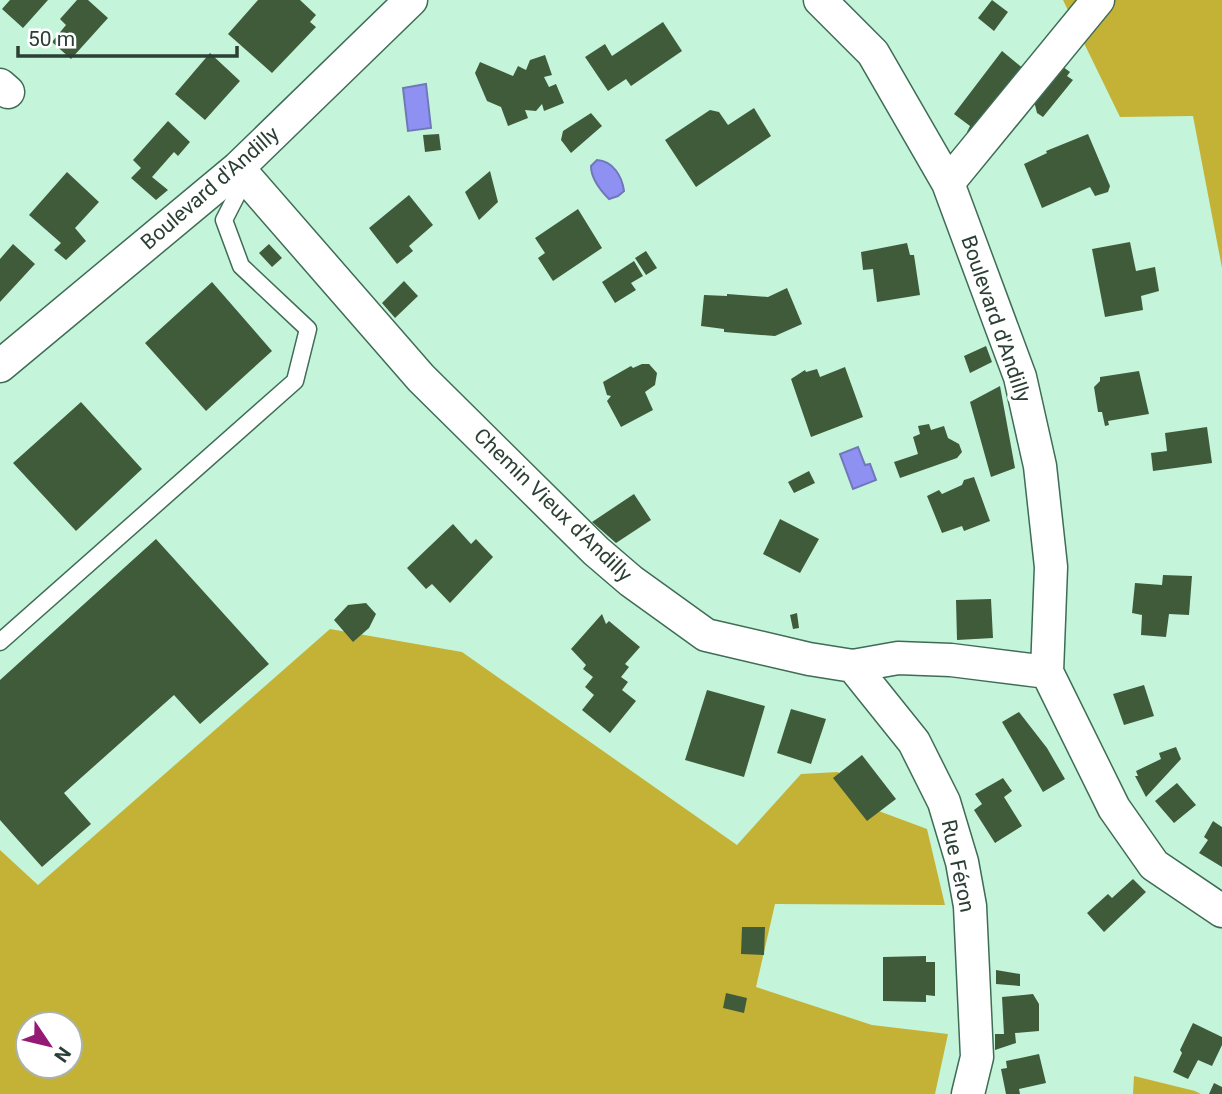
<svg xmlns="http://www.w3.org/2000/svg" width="1222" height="1094" font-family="Roboto,sans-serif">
  <rect width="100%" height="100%" fill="#c4f5da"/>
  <path fill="#c4b236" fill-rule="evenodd" d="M 1063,0 L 1222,0 L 1222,268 L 1193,116 L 1120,117 Z
    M 330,629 L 462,652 L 737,845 L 801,774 L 838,772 L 868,807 L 927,829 L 945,905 L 775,904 L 756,987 L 872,1025 L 948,1034 L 935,1094 L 0,1094 L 0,850 L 38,885 ZM 28,1024 L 70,1024 L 70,1066 L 28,1066 Z
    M 1134,1076 L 1195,1091 L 1201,1094 L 1133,1094 Z"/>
  <path fill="#8e91f1" stroke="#7078b9" stroke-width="2" d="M 426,84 L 431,128 L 408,131 L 403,88 Z
    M 597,160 C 613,161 622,176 624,191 L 618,196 L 609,199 C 600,190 591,179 591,166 Z
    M 858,447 L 865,465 L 870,464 L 876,480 L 853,489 L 840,454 Z"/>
  <path fill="#3f5b3a" d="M 10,0 L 48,0 L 23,28 L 2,9 Z
    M 77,0 L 88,0 L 108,18 L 71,59 L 52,42 L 66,25 L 60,19 Z
    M 258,0 L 300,0 L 316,15 L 310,22 L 316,27 L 272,73 L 228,34 Z
    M 992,0 L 1008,12 L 994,31 L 978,18 Z
    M 663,22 L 682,51 L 631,86 L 626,79 L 608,91 L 585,57 L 605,44 L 612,56 Z
    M 1002,51 L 1025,70 L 973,136 L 967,132 L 970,126 L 954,114 Z
    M 210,53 L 240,81 L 205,120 L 175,94 Z
    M 545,55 L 552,75 L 544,77 L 549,87 L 556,84 L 564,103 L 544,111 L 542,104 L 536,111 L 525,110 L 528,118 L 508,126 L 501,107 L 487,101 L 475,73 L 480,62 L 513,76 L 518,66 L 526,70 L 530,60 Z
    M 1059,64 L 1070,72 L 1067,76 L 1073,80 L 1043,117 L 1037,113 L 1033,97 Z
    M 754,108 L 771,136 L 696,187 L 665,140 L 710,110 L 719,112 L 728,125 Z
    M 591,113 L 602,126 L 571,153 L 561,140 L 563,131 Z
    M 168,121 L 190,142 L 178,156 L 174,152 L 152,177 L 168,190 L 156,200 L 131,178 L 141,168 L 133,160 Z
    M 439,134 L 441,150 L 425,152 L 423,135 Z
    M 1088,134 L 1110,186 L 1108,192 L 1095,196 L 1090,187 L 1042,208 L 1024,164 L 1047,153 L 1046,151 Z
    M 490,171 L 498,202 L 479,220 L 465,192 Z
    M 67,172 L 99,202 L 75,228 L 86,241 L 66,260 L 54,250 L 61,243 L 29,215 Z
    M 409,195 L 433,225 L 409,246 L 413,251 L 397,264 L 369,228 Z
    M 578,209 L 602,248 L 553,281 L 538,258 L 545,253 L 535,238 Z
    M 1130,242 L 1136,271 L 1155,267 L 1159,291 L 1141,296 L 1143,310 L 1105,317 L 1092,249 Z
    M 907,243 L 910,255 L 914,255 L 920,295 L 877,302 L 873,269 L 863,270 L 861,252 Z
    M 13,244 L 35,264 L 0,302 L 0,259 Z
    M 269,244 L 282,258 L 272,267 L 259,253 Z
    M 646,251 L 657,268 L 646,275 L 635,258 Z
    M 634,261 L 643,276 L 631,283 L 636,290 L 615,303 L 602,282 Z
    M 404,281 L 418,296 L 395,318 L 382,303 Z
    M 212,282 L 272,351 L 206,411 L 145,343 Z
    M 787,288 L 802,324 L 775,336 L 724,332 L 724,329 L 701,326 L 704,295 L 727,296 L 727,294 L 768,297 Z
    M 986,346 L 992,362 L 970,373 L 964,356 Z
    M 642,364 L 649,364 L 657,373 L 655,385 L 645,392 L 653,410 L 621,427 L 607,401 L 611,396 L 607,395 L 603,382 L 631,366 L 633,368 Z
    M 845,367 L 863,417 L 811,437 L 791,379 L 805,370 L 806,372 L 817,369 L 820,377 Z
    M 1139,371 L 1149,414 L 1108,421 L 1109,425 L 1105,426 L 1102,412 L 1098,412 L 1094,387 L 1100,381 L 1100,377 Z
    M 1000,386 L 1015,468 L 991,477 L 970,402 Z
    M 81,402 L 142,469 L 76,531 L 13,463 Z
    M 929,424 L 931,430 L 944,426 L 948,438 L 959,444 L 962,452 L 957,458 L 900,478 L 894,462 L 918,454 L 913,437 L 920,434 L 918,426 Z
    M 1207,427 L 1212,463 L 1153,471 L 1151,453 L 1167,451 L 1165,433 Z
    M 809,471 L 815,483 L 794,493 L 788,482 Z
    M 974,477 L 990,521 L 964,531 L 962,526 L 942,533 L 927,496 L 939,490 L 942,494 L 962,485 L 964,480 Z
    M 634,494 L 651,520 L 616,543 L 592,522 Z
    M 780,519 L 819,539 L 800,573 L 763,554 Z
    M 453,524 L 471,544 L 476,539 L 493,557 L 450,603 L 432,584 L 426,589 L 407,568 Z
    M 156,539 L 269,664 L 200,724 L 174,695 L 64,793 L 91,824 L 42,867 L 0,820 L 0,680 Z
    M 1163,575 L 1192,576 L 1189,615 L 1169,614 L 1166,637 L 1141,635 L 1142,615 L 1132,613 L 1135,583 L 1162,585 Z
    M 991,599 L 993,638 L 957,640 L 956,600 Z
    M 366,603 L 376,614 L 369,628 L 353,642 L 334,620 L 348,605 Z
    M 797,613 L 799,628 L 793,629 L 790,615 Z
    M 602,614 L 606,624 L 609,621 L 640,647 L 625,664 L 629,667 L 621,677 L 628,682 L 622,690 L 636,701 L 610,733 L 582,710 L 594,695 L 585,687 L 593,677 L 583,669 L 586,665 L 571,649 Z
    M 1144,685 L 1154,716 L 1124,725 L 1113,694 Z
    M 707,690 L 765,706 L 744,777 L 685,760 Z
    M 791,709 L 826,719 L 811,764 L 777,753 Z
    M 1019,712 L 1047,748 L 1065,779 L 1043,792 L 1002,722 Z
    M 1176,747 L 1181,759 L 1146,797 L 1135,776 L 1138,776 L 1136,771 L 1161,759 L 1159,753 Z
    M 862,755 L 896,799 L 867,821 L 833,778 Z
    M 1003,778 L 1012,791 L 1004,797 L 1022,826 L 995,843 L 974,810 L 982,804 L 975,794 Z
    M 1177,783 L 1196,805 L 1174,823 L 1155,801 Z
    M 1213,821 L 1222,827 L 1222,867 L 1199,853 L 1208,840 L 1204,837 Z
    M 1133,879 L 1146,892 L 1104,932 L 1087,913 L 1108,894 L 1112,898 Z
    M 742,927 L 765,927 L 764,955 L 741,954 Z
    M 926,956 L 926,962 L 935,962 L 935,996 L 926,995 L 926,1002 L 883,1001 L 883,957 Z
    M 996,970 L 1020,974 L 1020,986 L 996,984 Z
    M 726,993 L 747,998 L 744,1013 L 723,1008 Z
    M 1033,994 L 1039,1004 L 1039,1031 L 1015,1033 L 1016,1043 L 995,1050 L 995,1034 L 1004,1034 L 1002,997 Z
    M 1193,1023 L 1222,1037 L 1222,1045 L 1212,1066 L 1198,1060 L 1188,1079 L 1173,1072 L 1182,1053 L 1180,1050 Z
    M 1039,1054 L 1046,1083 L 1019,1089 L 1020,1094 L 1006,1094 L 1001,1069 L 1007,1068 L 1006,1061 Z
    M 1214,1083 L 1222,1087 L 1222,1094 L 1209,1094 Z"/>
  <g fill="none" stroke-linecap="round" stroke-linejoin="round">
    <defs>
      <path id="lane" d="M 0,642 L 295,381 L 308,329 L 241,266 L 224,220 L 246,177"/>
      <path id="street" d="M 820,0 L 873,53 L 948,183 L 1020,377 L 1040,466 L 1051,567 L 1047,672 L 1114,808 L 1154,865 L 1222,911
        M 0,85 L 8,92
        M 238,168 L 421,378 L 596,551 L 631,581 L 706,635 L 809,659 L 853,666 L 898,658 L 951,660 L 1047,672
        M 948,183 L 1098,0
        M 0,366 L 238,168 L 411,0
        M 853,666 L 914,742 L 944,802 L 962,862 L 970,906 L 977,1057 L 968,1094"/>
    </defs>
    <use href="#lane" stroke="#3e6c55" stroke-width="19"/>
    <use href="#street" stroke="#3e6c55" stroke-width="35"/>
    <use href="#lane" stroke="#fff" stroke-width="16"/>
    <use href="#street" stroke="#fff" stroke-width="32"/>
  </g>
  <g text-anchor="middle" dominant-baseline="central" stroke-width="7" stroke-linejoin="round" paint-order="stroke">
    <g font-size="21" fill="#2b3f35" stroke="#fff">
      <text transform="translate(210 188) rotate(-41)">Boulevard d'Andilly</text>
      <text transform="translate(996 319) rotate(71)">Boulevard d'Andilly</text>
      <text transform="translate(553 505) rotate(44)">Chemin Vieux d'Andilly</text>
      <text transform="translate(958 866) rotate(78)">Rue Féron</text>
    </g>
  </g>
  <g transform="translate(49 1045) rotate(125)"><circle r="33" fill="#ffffff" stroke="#aab2ae" stroke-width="2"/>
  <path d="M0-5L12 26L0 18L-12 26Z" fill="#941a76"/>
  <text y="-10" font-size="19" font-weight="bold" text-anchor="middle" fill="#2b3f35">N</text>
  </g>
  <path d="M18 46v10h219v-10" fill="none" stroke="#2b3f35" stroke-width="3.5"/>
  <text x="28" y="46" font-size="21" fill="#2b3f35" stroke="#ffffff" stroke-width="5" paint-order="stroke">50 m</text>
</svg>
